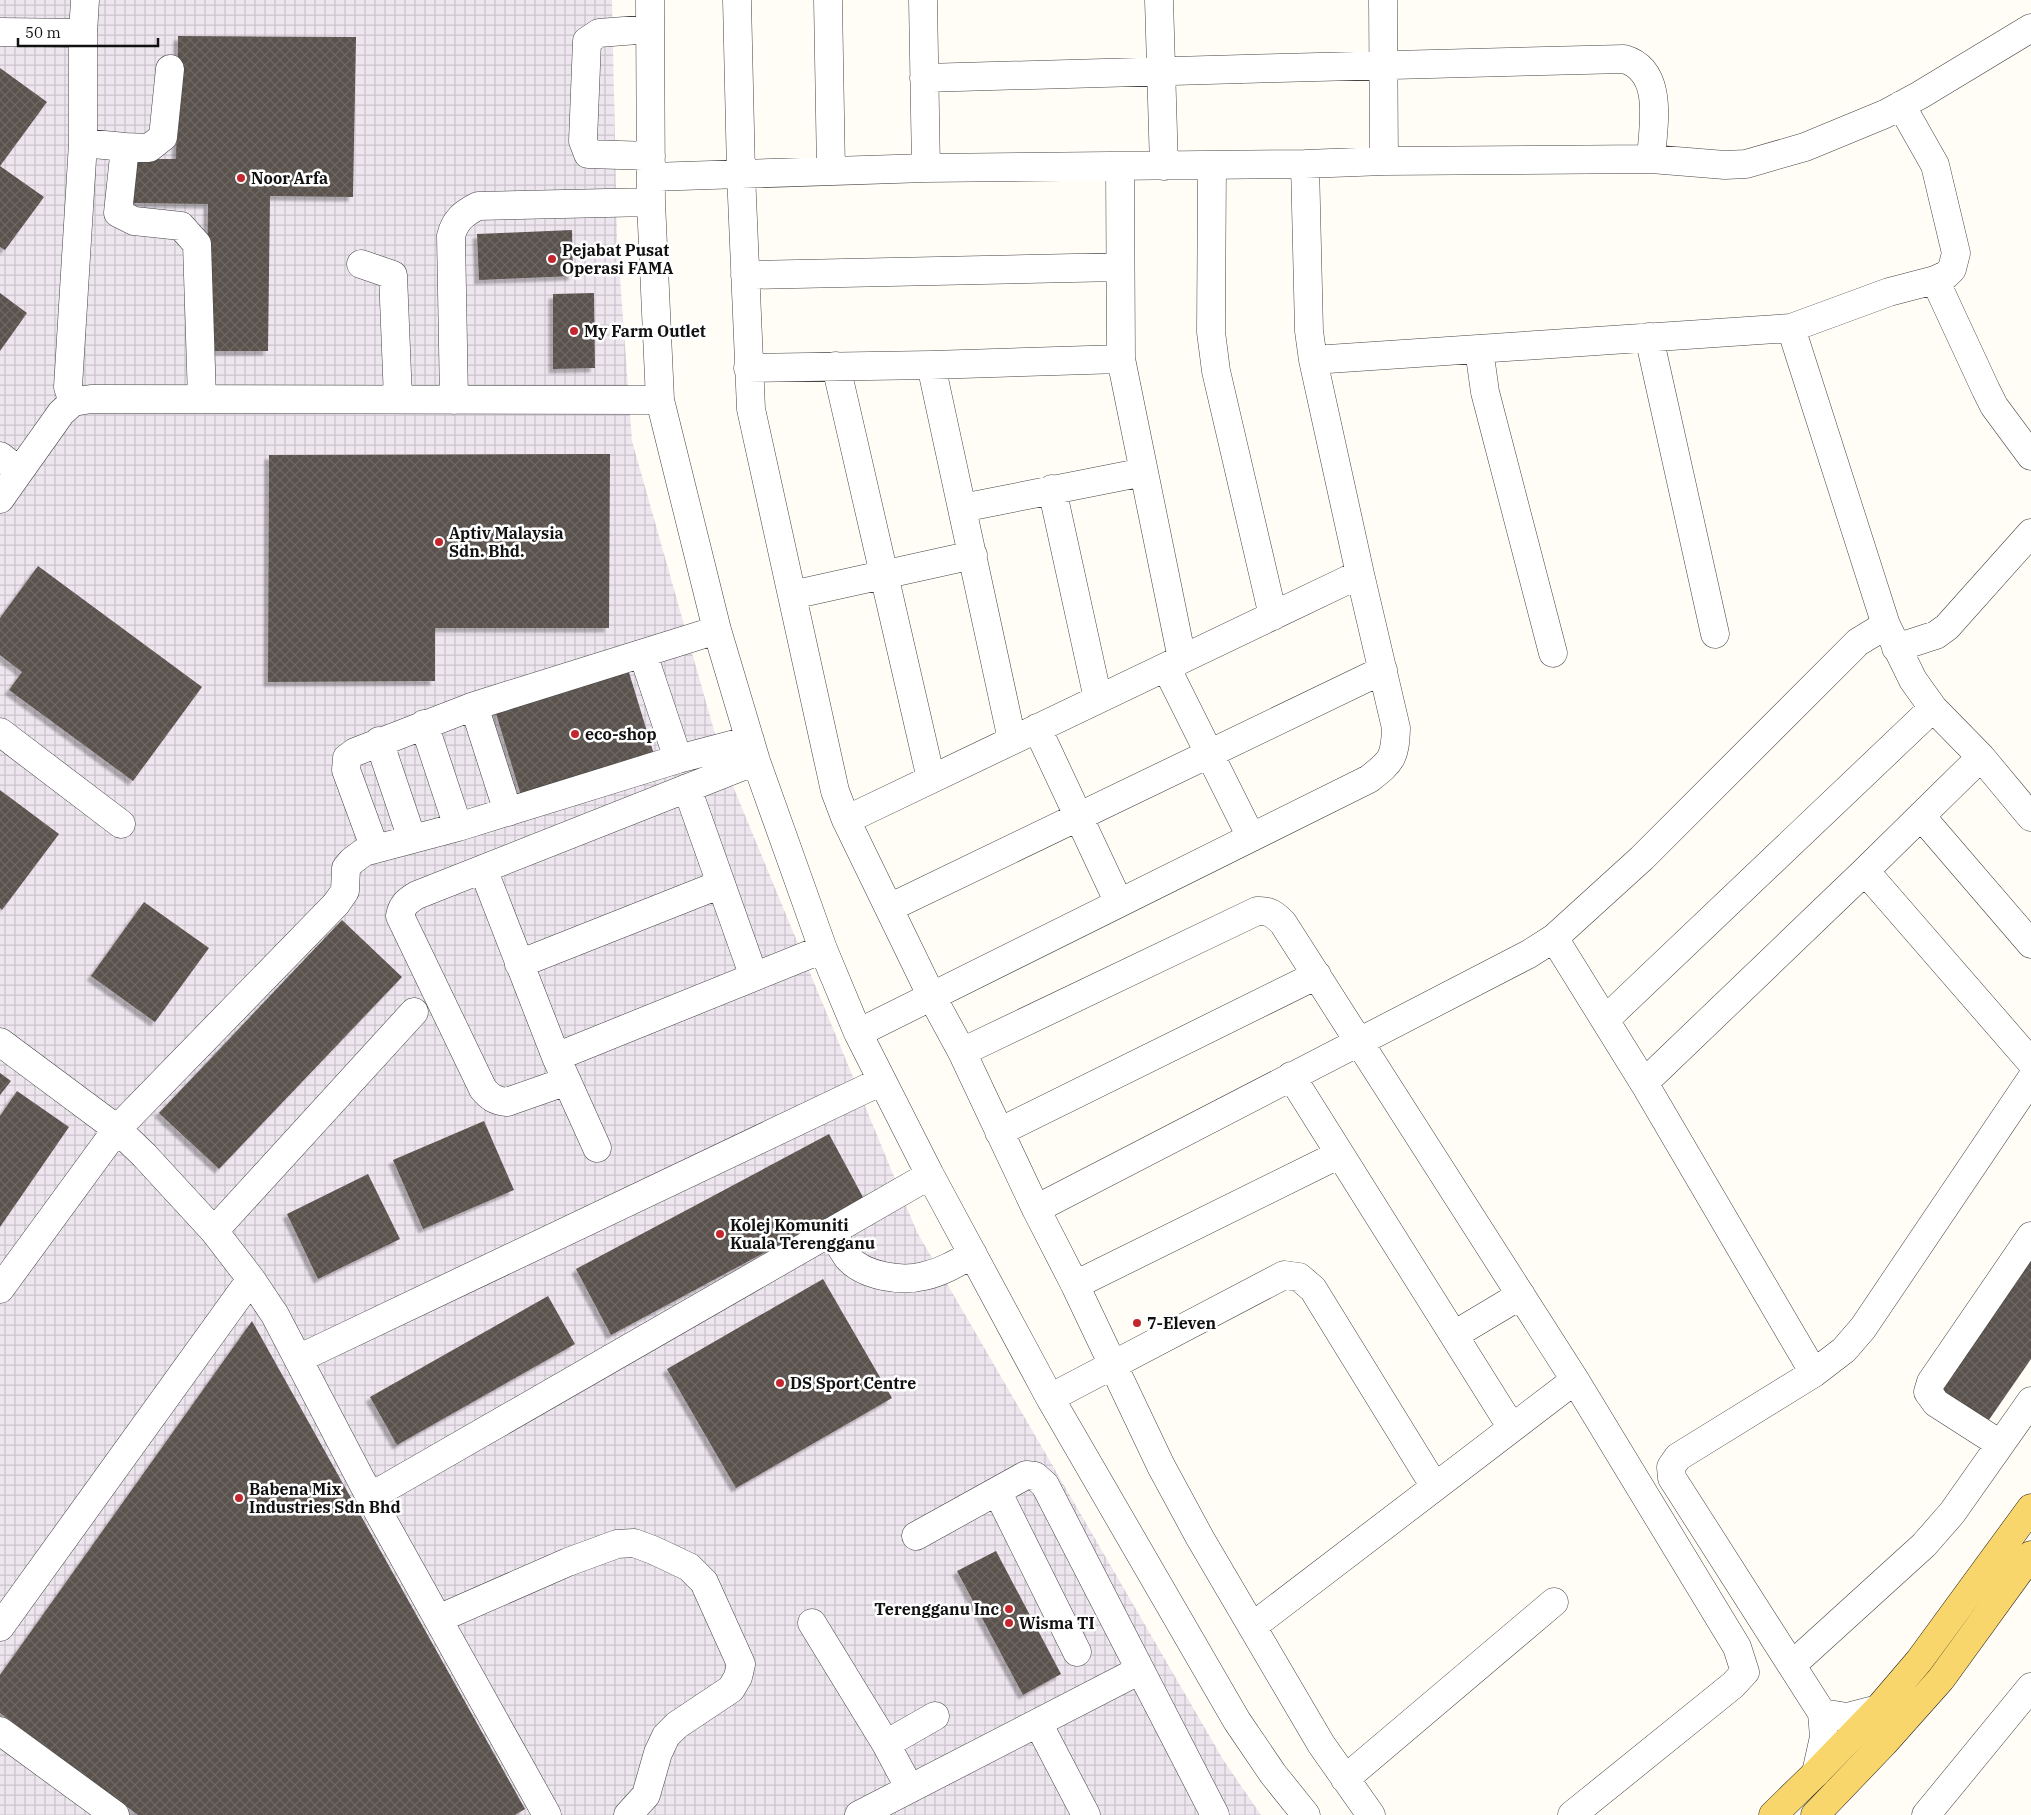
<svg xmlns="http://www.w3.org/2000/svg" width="2031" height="1815" font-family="'IBM Plex Serif',serif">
  <defs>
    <pattern id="industrial-grid" width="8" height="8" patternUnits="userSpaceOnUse" patternTransform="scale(1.25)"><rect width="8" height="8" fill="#eee6ef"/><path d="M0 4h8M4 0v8" fill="none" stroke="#cbc4cc"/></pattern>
    <pattern id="building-cross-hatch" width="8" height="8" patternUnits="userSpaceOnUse" patternTransform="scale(1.25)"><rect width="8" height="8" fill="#5a524d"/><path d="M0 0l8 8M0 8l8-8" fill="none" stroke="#6d6662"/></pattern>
    <filter id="shadow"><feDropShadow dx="-4.5" dy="4.5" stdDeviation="1" flood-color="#0004"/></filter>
  </defs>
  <rect width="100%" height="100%" fill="#fffdf5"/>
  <path fill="url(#industrial-grid)" d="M 0,0 L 612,0 L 617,237 L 632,441 L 723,762 L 917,1232 L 1224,1761 L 1261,1815 L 0,1815 Z"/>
  <path fill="url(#building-cross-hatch)" filter="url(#shadow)" d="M 178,36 L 356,37 L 353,197 L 270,196 L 268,351 L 206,351 L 208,204 L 129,203 L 129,159 L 176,159 Z
    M 0,68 L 47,102 L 0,166 L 44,197 L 5,250 L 0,247 Z
    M 572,230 L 573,276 L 479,280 L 477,234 Z
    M 0,293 L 27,313 L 0,351 Z
    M 594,293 L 595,368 L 553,369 L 553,294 Z
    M 610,454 L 609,628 L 435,628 L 435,681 L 268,682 L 269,455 Z
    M 38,566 L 202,687 L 133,781 L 9,690 L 22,672 L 0,655 L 0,618 Z
    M 627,666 L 656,761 L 523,802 L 494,707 Z
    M 0,790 L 59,834 L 2,910 L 0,908 Z
    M 144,902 L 209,948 L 155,1022 L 91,976 Z
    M 342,920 L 402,977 L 219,1169 L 159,1113 Z
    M 0,1073 L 11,1081 L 0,1095 Z
    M 17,1091 L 69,1127 L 0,1227 L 0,1116 Z
    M 484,1121 L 514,1190 L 423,1229 L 393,1160 Z
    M 829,1134 L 864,1199 L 611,1335 L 576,1269 Z
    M 368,1174 L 400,1239 L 318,1279 L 287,1214 Z
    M 2031,1245 L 2031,1359 L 1984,1427 L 1931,1391 Z
    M 823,1279 L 892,1398 L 736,1488 L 667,1369 Z
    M 548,1296 L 575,1344 L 397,1445 L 370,1397 Z
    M 252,1321 L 525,1809 L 515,1815 L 138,1815 L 0,1713 L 0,1675 Z
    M 996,1551 L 1061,1674 L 1023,1695 L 957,1571 Z"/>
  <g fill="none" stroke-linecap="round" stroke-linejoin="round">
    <defs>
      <path id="minor" d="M 650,0 L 651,202 L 660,400 L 717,630 L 756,761 L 823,949 L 858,1033 L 930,1175 L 1050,1398 L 1237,1721 L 1273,1774 L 1306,1815
        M 737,0 L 741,173 L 751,409 L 835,791 L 846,820 L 931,995 L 962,1052 L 1036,1209 L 1075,1285 L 1161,1466 L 1200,1538 L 1321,1744 L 1371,1815
        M 828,0 L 831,171
        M 923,0 L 926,168
        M 1159,0 L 1164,166
        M 1383,0 L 1384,161
        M 650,29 L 599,33 L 587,41 L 583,141 L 588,154 L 651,156
        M 0,32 L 83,33
        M 924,78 C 1157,70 1391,66 1624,59 C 1665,71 1653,126 1651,159
        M 83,143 L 125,147 L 118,213 L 134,221 L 181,226 L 197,244 L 202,399
        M 125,147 L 149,148 L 163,137 L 170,69
        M 1212,165 L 1211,332 L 1216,371 L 1273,616
        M 1120,166 L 1121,359 L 1182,659
        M 651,177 L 926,168 L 1305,164 L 1384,161 L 1651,159 L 1725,165 L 1746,164 L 1805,147 L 1885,114 L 1920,95 L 2031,28
        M 361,264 L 393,275 L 398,399
        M 745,275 L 1119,267
        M 1935,280 L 1986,390 L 1994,406 L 2031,456
        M 1791,328 L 1889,292 L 1935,280 L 1946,275 L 1952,269 L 1956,253 L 1935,165 L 1901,105
        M 1649,337 L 1715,634
        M 1479,349 L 1485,392 L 1553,653
        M 1313,360 L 1791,328 L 1886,625 L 1913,680 L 1933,708 L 1981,757 L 2031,817
        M 931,365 L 1012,740
        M 836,366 L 931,779
        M 748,368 L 931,365 L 1121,359
        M 454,400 L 451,236 C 455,220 464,213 478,206 L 651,202
        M 73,402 L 68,387 L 83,143 L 83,33 L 85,0
        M 0,456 L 19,471
        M 1052,489 L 1098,699
        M 0,499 L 61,413 L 73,402 L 91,399 L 660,400
        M 962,508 L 1144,472
        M 792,595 L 973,555
        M 1896,648 L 1936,635 L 1947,627 L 2031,533
        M 643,654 L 678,759
        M 1166,667 L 1251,837
        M 474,706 L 508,812
        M 424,724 L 458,827
        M 1037,728 L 1119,903
        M 0,732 L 121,824
        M 379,741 L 412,839
        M 687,788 L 754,977
        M 1921,816 L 2031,944
        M 846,820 L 1360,574
        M 375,849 L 346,770 L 347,758 L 355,752 L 474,706 L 717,630
        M 483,869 L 556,1057 L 597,1148
        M 1865,871 L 2031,1062
        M 889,908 L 1383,670
        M 519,964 L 721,884
        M 1605,1020 L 1933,708
        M 858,1033 L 1369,779 C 1392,761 1395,758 1396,728 L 1360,574 L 1313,360 L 1309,331 L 1305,164
        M 0,1042 L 117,1129 L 144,1155 L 214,1231 L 251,1279 L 275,1315 L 370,1497 L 547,1815
        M 962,1052 L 1257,911 C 1270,910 1275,915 1283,923 L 1575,1380 L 1737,1647 L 1745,1672 L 1733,1685 L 1572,1815
        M 556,1057 L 823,949
        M 1291,1076 L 1512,1428
        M 567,1081 L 507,1102 C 495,1101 490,1097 483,1089 L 400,916 C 402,905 407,901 417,895 L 756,761
        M 1644,1083 L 1865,871 L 1981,757
        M 999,1132 L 1317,975
        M 1036,1209 L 1529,954 L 1554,938
        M 214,1231 L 414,1012
        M 831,1232 C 837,1240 842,1250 848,1258 C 864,1276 901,1282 924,1276 C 942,1272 957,1263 973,1254
        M 1075,1285 L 1340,1154
        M 0,1289 L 117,1129 L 336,904 L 345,891 L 346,868 L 352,861 L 364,852 L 458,827 L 678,759 L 750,740
        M 1454,1335 L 1521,1295
        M 298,1359 L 882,1081
        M 1814,1373 L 1644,1083 L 1554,938 L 1642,858 L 1858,642 L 1886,625
        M 1050,1398 L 1284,1275 L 1299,1277 L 1313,1289 L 1435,1487
        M 2000,1444 L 1936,1403 L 1928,1392 L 1931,1382 L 2031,1236
        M 997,1491 L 1077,1652
        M 370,1497 L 930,1175
        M 916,1536 L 1026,1475 L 1035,1476 L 1045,1485 L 1215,1815
        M 438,1619 L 568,1562 L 617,1544 L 634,1543 L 653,1550 L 689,1567 L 704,1582 L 741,1664 L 738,1677 L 731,1689 L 677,1725 L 666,1736 L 658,1753 L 646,1795 L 628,1815
        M 812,1623 L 886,1744 L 910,1789
        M 1253,1626 L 1575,1380
        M 0,1627 L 251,1279
        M 1792,1665 L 1924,1545 L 1952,1513 L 2031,1401
        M 1822,1713 L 1847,1717 L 1878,1709
        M 1038,1723 L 1086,1815
        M 0,1731 L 115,1815
        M 886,1744 L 935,1716
        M 1816,1773 L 1824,1737 L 1822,1713 L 1672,1478 L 1671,1467 L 1678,1457 L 1814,1373 L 1844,1350 L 1863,1328 L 2031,1079
        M 1345,1779 L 1554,1602
        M 859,1815 L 1140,1670
        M 1926,1815 L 2031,1687"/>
      <path id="major" d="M 1773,1815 L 1816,1773 L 1878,1709 L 1919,1661 L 2031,1508
        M 1815,1815 L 1884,1743 L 1941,1679 L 2031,1555"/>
    </defs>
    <use href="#minor" stroke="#444" stroke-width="29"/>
    <use href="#major" stroke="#222" stroke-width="29"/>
    <use href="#minor" stroke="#fff" stroke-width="28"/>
    <use href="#major" stroke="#f9d66b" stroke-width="28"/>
  </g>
  <g fill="#c4262e" stroke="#fff" stroke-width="2">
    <circle cx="241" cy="178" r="5"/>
    <circle cx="552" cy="259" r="5"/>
    <circle cx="574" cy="331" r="5"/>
    <circle cx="439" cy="542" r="5"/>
    <circle cx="575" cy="734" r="5"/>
    <circle cx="720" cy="1234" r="5"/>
    <circle cx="1137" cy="1323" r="5"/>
    <circle cx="780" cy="1383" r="5"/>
    <circle cx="239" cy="1498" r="5"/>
    <circle cx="1009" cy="1609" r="5"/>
    <circle cx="1009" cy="1623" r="5"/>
  </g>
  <g text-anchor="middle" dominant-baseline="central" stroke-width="5" stroke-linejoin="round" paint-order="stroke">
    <g font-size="16" font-weight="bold" fill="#111" stroke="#fff" text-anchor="start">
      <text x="251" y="178">Noor Arfa</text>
      <text x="562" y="250">Pejabat Pusat<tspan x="562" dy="18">Operasi FAMA</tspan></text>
      <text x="584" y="331">My Farm Outlet</text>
      <text x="449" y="533">Aptiv Malaysia<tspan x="449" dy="18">Sdn. Bhd.</tspan></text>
      <text x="585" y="734">eco-shop</text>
      <text x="730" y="1225">Kolej Komuniti<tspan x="730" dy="18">Kuala Terengganu</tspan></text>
      <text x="1147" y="1323">7-Eleven</text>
      <text x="790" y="1383">DS Sport Centre</text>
      <text x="249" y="1489">Babena Mix<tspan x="249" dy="18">Industries Sdn Bhd</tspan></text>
      <text x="999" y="1609" text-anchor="end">Terengganu Inc</text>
      <text x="1019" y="1623">Wisma TI</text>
    </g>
  </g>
  <path d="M18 38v8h140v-8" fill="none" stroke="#111111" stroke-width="2.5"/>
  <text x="25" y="38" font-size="15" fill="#111111" stroke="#ffffff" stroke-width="4" paint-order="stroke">50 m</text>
</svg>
